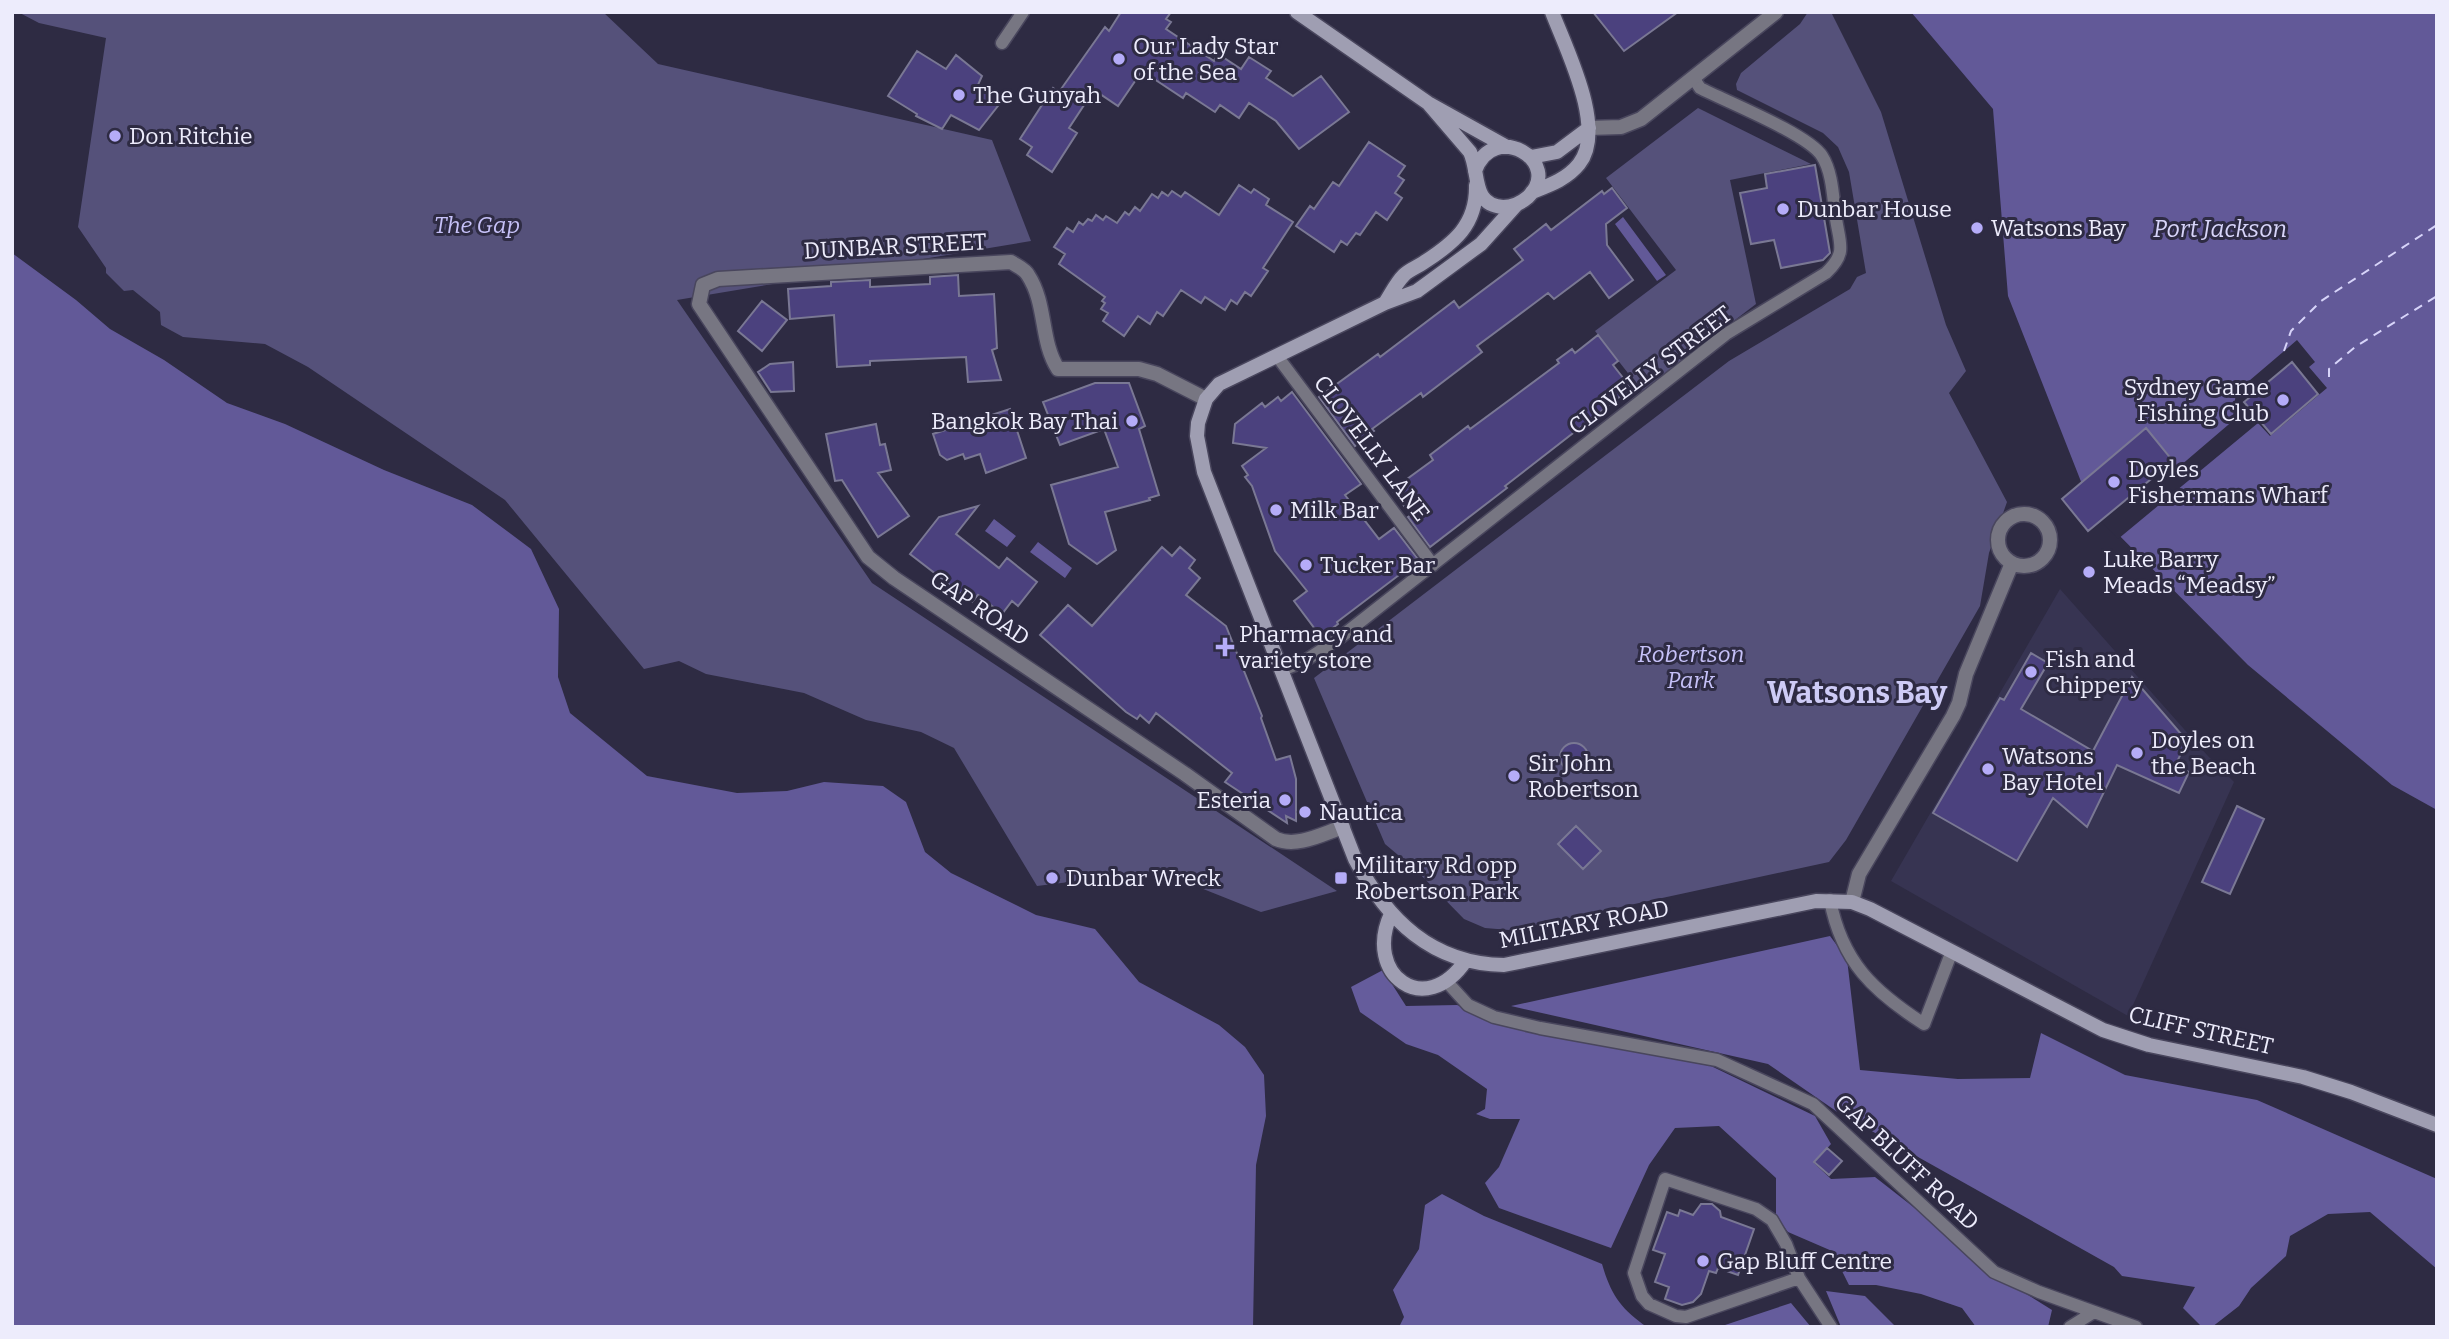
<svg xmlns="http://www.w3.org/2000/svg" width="2449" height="1339" font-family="Bitter,serif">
  <rect width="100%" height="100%" fill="#2e2b43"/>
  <path fill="#373452" d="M 2060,589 L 2207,755 L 2234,782 L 2128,1016 L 1891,881 Z"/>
  <path fill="#55517a" d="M 18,12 L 603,12 L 658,64 L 992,140 L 1031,241 L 677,300 L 872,583 L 1337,891 L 1261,912 L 1158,871 L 1037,886 L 954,748 L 921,732 L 866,720 L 804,693 L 706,674 L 679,661 L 644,669 L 505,500 L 308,367 L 265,344 L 183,337 L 161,325 L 160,312 L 133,290 L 124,291 L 106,273 L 106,268 L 78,227 L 106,38 L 39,23 Z
    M 1808,12 L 1831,12 L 1881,112 L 1946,325 L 1966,371 L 1949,393 L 2007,502 L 1989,553 L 1980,606 L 1846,840 L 1829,862 L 1542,924 L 1509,930 L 1485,928 L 1464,919 L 1417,871 L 1385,844 L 1314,678 L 1729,361 L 1850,289 L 1857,277 L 1866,273 L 1849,172 L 1838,147 L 1823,133 L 1737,90 L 1736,84 L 1741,73 L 1800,24 Z
    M 1698,108 L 1811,164 L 1730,180 L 1756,304 L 1642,391 L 1595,331 L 1676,270 L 1606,178 Z"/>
  <path fill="#655c9c" d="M 1830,936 L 1847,959 L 1860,1070 L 1958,1079 L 2030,1078 L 2041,1033 L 2125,1075 L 2257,1100 L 2437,1179 L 2437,1269 L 2370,1212 L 2328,1214 L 2290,1236 L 2286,1256 L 2251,1288 L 2239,1306 L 2212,1327 L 2202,1327 L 2183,1308 L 2195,1287 L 2122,1276 L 2114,1267 L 1836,1111 L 1768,1064 L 1511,1006 Z
    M 1383,970 L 1406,1006 L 1457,1005 L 1545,1035 L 1711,1066 L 1815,1116 L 1831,1144 L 1814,1163 L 1831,1179 L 1875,1177 L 2017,1288 L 2052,1310 L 2048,1327 L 1976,1327 L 1962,1308 L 1921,1294 L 1876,1285 L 1849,1285 L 1832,1251 L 1788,1232 L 1776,1217 L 1776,1178 L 1719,1126 L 1675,1128 L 1649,1165 L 1611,1248 L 1499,1208 L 1485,1183 L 1499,1167 L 1520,1119 L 1490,1119 L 1476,1114 L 1485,1109 L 1487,1089 L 1438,1055 L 1406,1044 L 1360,1012 L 1351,987 Z
    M 1442,1194 L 1484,1216 L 1602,1264 C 1611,1295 1621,1309 1647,1327 L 1399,1327 L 1404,1317 L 1393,1290 L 1419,1249 L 1425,1205 Z
    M 1826,1291 L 1865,1296 L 1896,1327 L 1841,1327 Z
    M 1791,1303 L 1811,1327 L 1719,1327 Z"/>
  <path fill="#625998" d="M 1911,12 L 2437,12 L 2437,810 L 2392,785 L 2248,665 L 2091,507 L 2008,296 L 1993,109 Z
    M 1623,217 L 1666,275 L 1657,281 L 1615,224 Z
    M 12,253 L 76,300 L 110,329 L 164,360 L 227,403 L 285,424 L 384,470 L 472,505 L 531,549 L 559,609 L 558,677 L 570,713 L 647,776 L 737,793 L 787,791 L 824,782 L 883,786 L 906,802 L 925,852 L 951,873 L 1036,915 L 1095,929 L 1139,982 L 1219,1025 L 1245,1047 L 1264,1075 L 1266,1116 L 1256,1165 L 1253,1327 L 12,1327 Z
    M 994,519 L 1016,536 L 1007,547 L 985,531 Z
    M 1038,542 L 1072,568 L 1065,578 L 1030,552 Z"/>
  <path fill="#2e2b43" d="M 2297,340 L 2315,362 L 2309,367 L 2327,388 L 2270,436 L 2258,423 L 2118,539 L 2089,509 L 2079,484 L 2146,428 L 2173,460 L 2167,466 L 2173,472 L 2235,419 L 2233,416 L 2236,392 Z"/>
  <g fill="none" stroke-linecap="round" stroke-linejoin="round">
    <path stroke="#d7d4f9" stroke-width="2" stroke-dasharray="9 7" stroke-linecap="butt" d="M 2284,351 L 2291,331 L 2321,301 L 2437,225
      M 2329,377 L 2329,369 L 2355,347 L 2437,296"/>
  </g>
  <path fill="#4b417e" stroke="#7a7894" stroke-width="2" d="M 1121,12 L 1171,12 L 1166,19 L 1171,22 L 1166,29 L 1214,61 L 1218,54 L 1241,69 L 1249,57 L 1271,71 L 1266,78 L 1293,96 L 1321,76 L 1349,112 L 1299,149 L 1276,121 L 1249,103 L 1239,118 L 1220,105 L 1215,112 L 1186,93 L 1183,98 L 1142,71 L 1118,106 L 1094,90 L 1069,128 L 1077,133 L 1052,172 L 1027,155 L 1032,147 L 1020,139 L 1053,88 L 1059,92 L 1105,27 L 1109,31 Z
    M 1593,12 L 1678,12 L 1624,51 Z
    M 917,51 L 946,69 L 956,55 L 982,76 L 977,87 L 1001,102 L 979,130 L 951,115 L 942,129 L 916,116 L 917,114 L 888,96 Z
    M 1369,142 L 1405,166 L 1398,176 L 1404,180 L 1395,193 L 1402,198 L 1387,220 L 1376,212 L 1360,235 L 1356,233 L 1347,245 L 1341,241 L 1334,252 L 1296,226 L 1310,206 L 1314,209 L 1333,182 L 1339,186 Z
    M 1815,165 L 1830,253 L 1823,260 L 1781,268 L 1774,240 L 1751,244 L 1740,193 L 1767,188 L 1765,174 Z
    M 1239,185 L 1251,193 L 1254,189 L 1269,199 L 1266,205 L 1293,222 L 1263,268 L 1268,271 L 1251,296 L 1245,292 L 1237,304 L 1231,300 L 1225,310 L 1205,297 L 1201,303 L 1181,290 L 1163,316 L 1157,312 L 1150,324 L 1138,316 L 1124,336 L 1103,321 L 1108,313 L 1101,309 L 1105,303 L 1102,301 L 1105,297 L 1059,264 L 1065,254 L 1054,247 L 1067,228 L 1073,232 L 1079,222 L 1083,225 L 1088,219 L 1092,221 L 1096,215 L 1103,220 L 1106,216 L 1117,223 L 1125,212 L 1129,215 L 1135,207 L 1140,211 L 1152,194 L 1158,198 L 1162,192 L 1168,196 L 1172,191 L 1181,197 L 1185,192 L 1219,215 Z
    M 1612,188 L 1627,208 L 1606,224 L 1607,245 L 1633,280 L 1609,298 L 1590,272 L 1554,299 L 1548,293 L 1477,346 L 1482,352 L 1423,397 L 1421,393 L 1372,429 L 1374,431 L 1355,446 L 1319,397 L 1378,354 L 1380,357 L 1454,301 L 1459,308 L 1523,260 L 1514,249 L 1546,224 L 1551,230 L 1602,191 L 1604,194 Z
    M 958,275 L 959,296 L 994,294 L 997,348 L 992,350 L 1001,380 L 968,382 L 966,357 L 870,361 L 870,365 L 837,367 L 834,315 L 790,319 L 788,289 L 831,286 L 831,282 L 870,280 L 870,287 L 930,284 L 930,277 Z
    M 762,301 L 787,320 L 762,351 L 738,331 Z
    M 1598,335 L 1618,361 L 1613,365 L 1631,388 L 1505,486 L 1507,488 L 1430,547 L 1408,517 L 1411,515 L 1392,490 L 1433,460 L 1430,455 L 1468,426 L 1470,429 L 1512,398 L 1559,363 L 1557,360 L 1572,349 L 1575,353 Z
    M 793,362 L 794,391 L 771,392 L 758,372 L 770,364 Z
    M 2292,362 L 2318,394 L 2271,434 L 2244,402 Z
    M 1095,383 L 1129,383 L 1145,426 L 1139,429 L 1159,495 L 1149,498 L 1150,500 L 1105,512 L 1116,550 L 1097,564 L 1069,544 L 1051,485 L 1118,467 L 1104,429 L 1060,445 L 1043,402 Z
    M 1292,392 L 1361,484 L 1345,495 L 1379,539 L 1394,528 L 1417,558 L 1406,566 L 1407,569 L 1337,622 L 1338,624 L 1321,637 L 1294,601 L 1307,591 L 1275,551 L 1252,486 L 1245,477 L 1248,475 L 1242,466 L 1266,448 L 1233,443 L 1235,424 L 1262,403 L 1265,407 L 1278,397 L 1281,401 Z
    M 1010,409 L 1026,458 L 986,473 L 980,454 L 965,459 L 963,454 L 947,460 L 940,455 L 933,434 Z
    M 876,424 L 880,445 L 885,444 L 891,470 L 878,473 L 909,516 L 878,537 L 842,480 L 835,481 L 826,434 Z
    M 2146,428 L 2173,461 L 2088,531 L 2062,499 Z
    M 978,506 L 956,534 L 999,568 L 1007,558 L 1037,582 L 1018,606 L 1012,601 L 1002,614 L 978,595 L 972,602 L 910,554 L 939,517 Z
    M 1162,547 L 1172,556 L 1180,547 L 1195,560 L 1189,568 L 1200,578 L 1186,595 L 1226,626 L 1262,716 L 1261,718 L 1276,760 L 1290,756 L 1296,779 L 1296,821 L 1286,816 L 1287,823 L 1225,782 L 1232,773 L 1156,713 L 1149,723 L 1140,715 L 1137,719 L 1126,712 L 1040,635 L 1068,605 L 1092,626 Z
    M 2031,653 L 2048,663 L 2021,709 L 2093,751 L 2132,677 L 2187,741 L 2175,766 L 2189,772 L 2179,793 L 2117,765 L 2087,827 L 2053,798 L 2017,861 L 1933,813 L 2000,698 L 2004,700 Z
    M1560 757a14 14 0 1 1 28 0a14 14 0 1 1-28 0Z
    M 2237,806 L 2264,819 L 2230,894 L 2202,882 Z
    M 1576,826 L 1601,851 L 1583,869 L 1558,844 Z
    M 1827,1148 L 1842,1161 L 1829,1175 L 1814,1162 Z
    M 1701,1204 L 1712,1204 L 1720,1211 L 1721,1217 L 1754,1229 L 1738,1275 L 1718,1268 L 1716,1273 L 1709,1271 L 1701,1294 L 1693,1302 L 1682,1305 L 1665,1299 L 1669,1287 L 1655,1282 L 1665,1254 L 1653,1250 L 1667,1212 L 1678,1216 L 1680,1210 L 1693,1215 Z"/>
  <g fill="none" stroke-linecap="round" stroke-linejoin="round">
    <defs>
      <path id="lane" d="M 1002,43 L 1023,12
        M 1277,356 L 1433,565
        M 1282,670 L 1303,662 L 1337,640 L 1726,334 L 1826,273 C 1847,253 1840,245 1836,219 C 1833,200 1833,173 1822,156 C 1808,134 1727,102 1700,88 L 1694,79
        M 1830,900 C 1842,962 1873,991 1924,1024 L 1952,951
        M 1447,982 L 1468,1005 L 1494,1017 L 1540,1028 L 1717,1060 L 1813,1104 L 1994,1272 L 2039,1292 L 2136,1327
        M 1799,1278 L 1686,1317 L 1676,1316 L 1649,1304 L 1642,1296 L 1634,1273 L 1665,1179 L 1756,1209 L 1772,1220 L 1786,1244 L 1799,1278 L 1831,1327
        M 2070,1327 L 2094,1312"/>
      <path id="street" d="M 1589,128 L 1621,127 L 1641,119 L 1776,12
        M 1206,399 L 1157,374 L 1139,369 L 1058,369 C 1040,341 1047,304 1028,275 C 1025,269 1017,266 1011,262 L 718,279 L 703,285 L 699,304 L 868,557 L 894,578 L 1185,774 L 1276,839 C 1297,848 1322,834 1343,827
        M1998 540a26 26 0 1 1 52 0a26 26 0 1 1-52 0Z
        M 1852,902 L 1859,874 L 1953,716 L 1959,703 L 1966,674 L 2012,563"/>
      <path id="secondary" d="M 1297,12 L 1428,103 L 1507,147
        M 1428,103 L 1470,152 C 1480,173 1471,205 1503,207 C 1513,207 1521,203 1528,197 C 1565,162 1493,119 1475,171
        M 1531,157 L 1557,152 L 1589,128
        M 1532,192 C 1550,185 1567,179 1579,164 C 1607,129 1566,49 1552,12
        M 1516,205 L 1481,244 L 1417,291 L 1385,303 L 1219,384 L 1206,399 L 1198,423 L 1197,436 L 1204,472 L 1355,859 C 1387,920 1432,964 1504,965 L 1816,901 L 1852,902 L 1870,909 L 2103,1030 L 2149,1045 L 2303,1077 L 2351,1092 L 2437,1125
        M 1385,303 C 1391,294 1396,283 1404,275 C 1409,270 1417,267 1423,263 C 1454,243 1477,225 1476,185
        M 1391,914 C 1363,974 1425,1021 1466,960"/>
    </defs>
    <use href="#lane" stroke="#49465d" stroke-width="15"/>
    <use href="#street" stroke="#49465d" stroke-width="17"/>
    <use href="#secondary" stroke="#49465d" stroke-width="17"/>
    <use href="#lane" stroke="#777682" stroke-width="12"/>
    <use href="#street" stroke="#777682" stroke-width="14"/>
    <use href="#secondary" stroke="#9f9eb2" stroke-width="14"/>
  </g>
  <g fill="#b5acf8" stroke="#2e2b43" stroke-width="2.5">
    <circle cx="1119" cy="59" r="7"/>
    <circle cx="959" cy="95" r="7"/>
    <circle cx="115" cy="136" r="7"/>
    <circle cx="1783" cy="209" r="7"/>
    <circle cx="1977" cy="228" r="7"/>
    <circle cx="2283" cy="400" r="7"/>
    <circle cx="1132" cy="421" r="7"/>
    <circle cx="2114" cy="482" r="7"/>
    <circle cx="1276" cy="510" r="7"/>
    <circle cx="1306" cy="565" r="7"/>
    <circle cx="2089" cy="572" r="7"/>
    <path d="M1221.5 636.5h7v7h7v7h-7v7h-7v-7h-7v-7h7z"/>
    <circle cx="2031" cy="672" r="7"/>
    <circle cx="2137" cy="753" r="7"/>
    <circle cx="1988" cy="769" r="7"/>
    <circle cx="1514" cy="776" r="7"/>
    <circle cx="1285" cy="800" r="7"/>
    <circle cx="1305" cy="812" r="7"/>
    <circle cx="1052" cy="878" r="7"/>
    <rect x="1334" y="871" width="14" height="14" rx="3.5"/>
    <circle cx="1703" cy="1261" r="7"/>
  </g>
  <g text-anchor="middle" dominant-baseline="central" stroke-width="6" stroke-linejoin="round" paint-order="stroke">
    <g font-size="23" fill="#edecfc" stroke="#2e2b43" text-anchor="start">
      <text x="1133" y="46">Our Lady Star<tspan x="1133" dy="26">of the Sea</tspan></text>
      <text x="973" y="95">The Gunyah</text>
      <text x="129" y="136">Don Ritchie</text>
      <text x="1797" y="209">Dunbar House</text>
      <text x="1991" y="228">Watsons Bay</text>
      <text x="2269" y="387" text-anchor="end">Sydney Game<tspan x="2269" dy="26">Fishing Club</tspan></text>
      <text x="1118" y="421" text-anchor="end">Bangkok Bay Thai</text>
      <text x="2128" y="469">Doyles<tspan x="2128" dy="26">Fishermans Wharf</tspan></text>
      <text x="1290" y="510">Milk Bar</text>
      <text x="2103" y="559">Luke Barry<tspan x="2103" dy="26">Meads “Meadsy”</tspan></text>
      <text x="1320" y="565">Tucker Bar</text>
      <text x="1239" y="634">Pharmacy and<tspan x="1239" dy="26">variety store</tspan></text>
      <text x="2045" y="659">Fish and<tspan x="2045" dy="26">Chippery</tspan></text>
      <text x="2151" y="740">Doyles on<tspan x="2151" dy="26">the Beach</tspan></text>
      <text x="2002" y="756">Watsons<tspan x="2002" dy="26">Bay Hotel</tspan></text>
      <text x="1528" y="763">Sir John<tspan x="1528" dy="26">Robertson</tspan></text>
      <text x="1271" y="800" text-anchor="end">Esteria</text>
      <text x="1319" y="812">Nautica</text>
      <text x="1355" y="865">Military Rd opp<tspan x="1355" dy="26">Robertson Park</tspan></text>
      <text x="1066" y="878">Dunbar Wreck</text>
      <text x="1717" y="1261">Gap Bluff Centre</text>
    </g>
    <g font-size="23" font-style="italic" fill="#c6c1f8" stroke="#2e2b43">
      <text x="477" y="225">The Gap</text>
      <text x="1691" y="654">Robertson<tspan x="1691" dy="26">Park</tspan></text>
    </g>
    <g font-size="23" fill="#edecfc" stroke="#2e2b43">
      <text transform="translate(895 246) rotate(-3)">DUNBAR STREET</text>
      <text transform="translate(1650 370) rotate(-37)">CLOVELLY STREET</text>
      <text transform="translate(1372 448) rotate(53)">CLOVELLY LANE</text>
      <text transform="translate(980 608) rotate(34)">GAP ROAD</text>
      <text transform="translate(1584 924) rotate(-11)">MILITARY ROAD</text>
      <text transform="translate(2201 1030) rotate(13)">CLIFF STREET</text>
      <text transform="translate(1907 1162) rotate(43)">GAP BLUFF ROAD</text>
    </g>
    <g font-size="24" font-style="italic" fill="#d7d4f9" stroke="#2e2b43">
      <text x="2220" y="229">Port Jackson</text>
    </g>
    <g font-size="30" font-weight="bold" fill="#cecbf6" stroke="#2e2b43">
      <text x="1857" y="693">Watsons Bay</text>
    </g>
  </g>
  <rect width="2449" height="1339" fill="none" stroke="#edecfc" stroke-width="28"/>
</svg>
